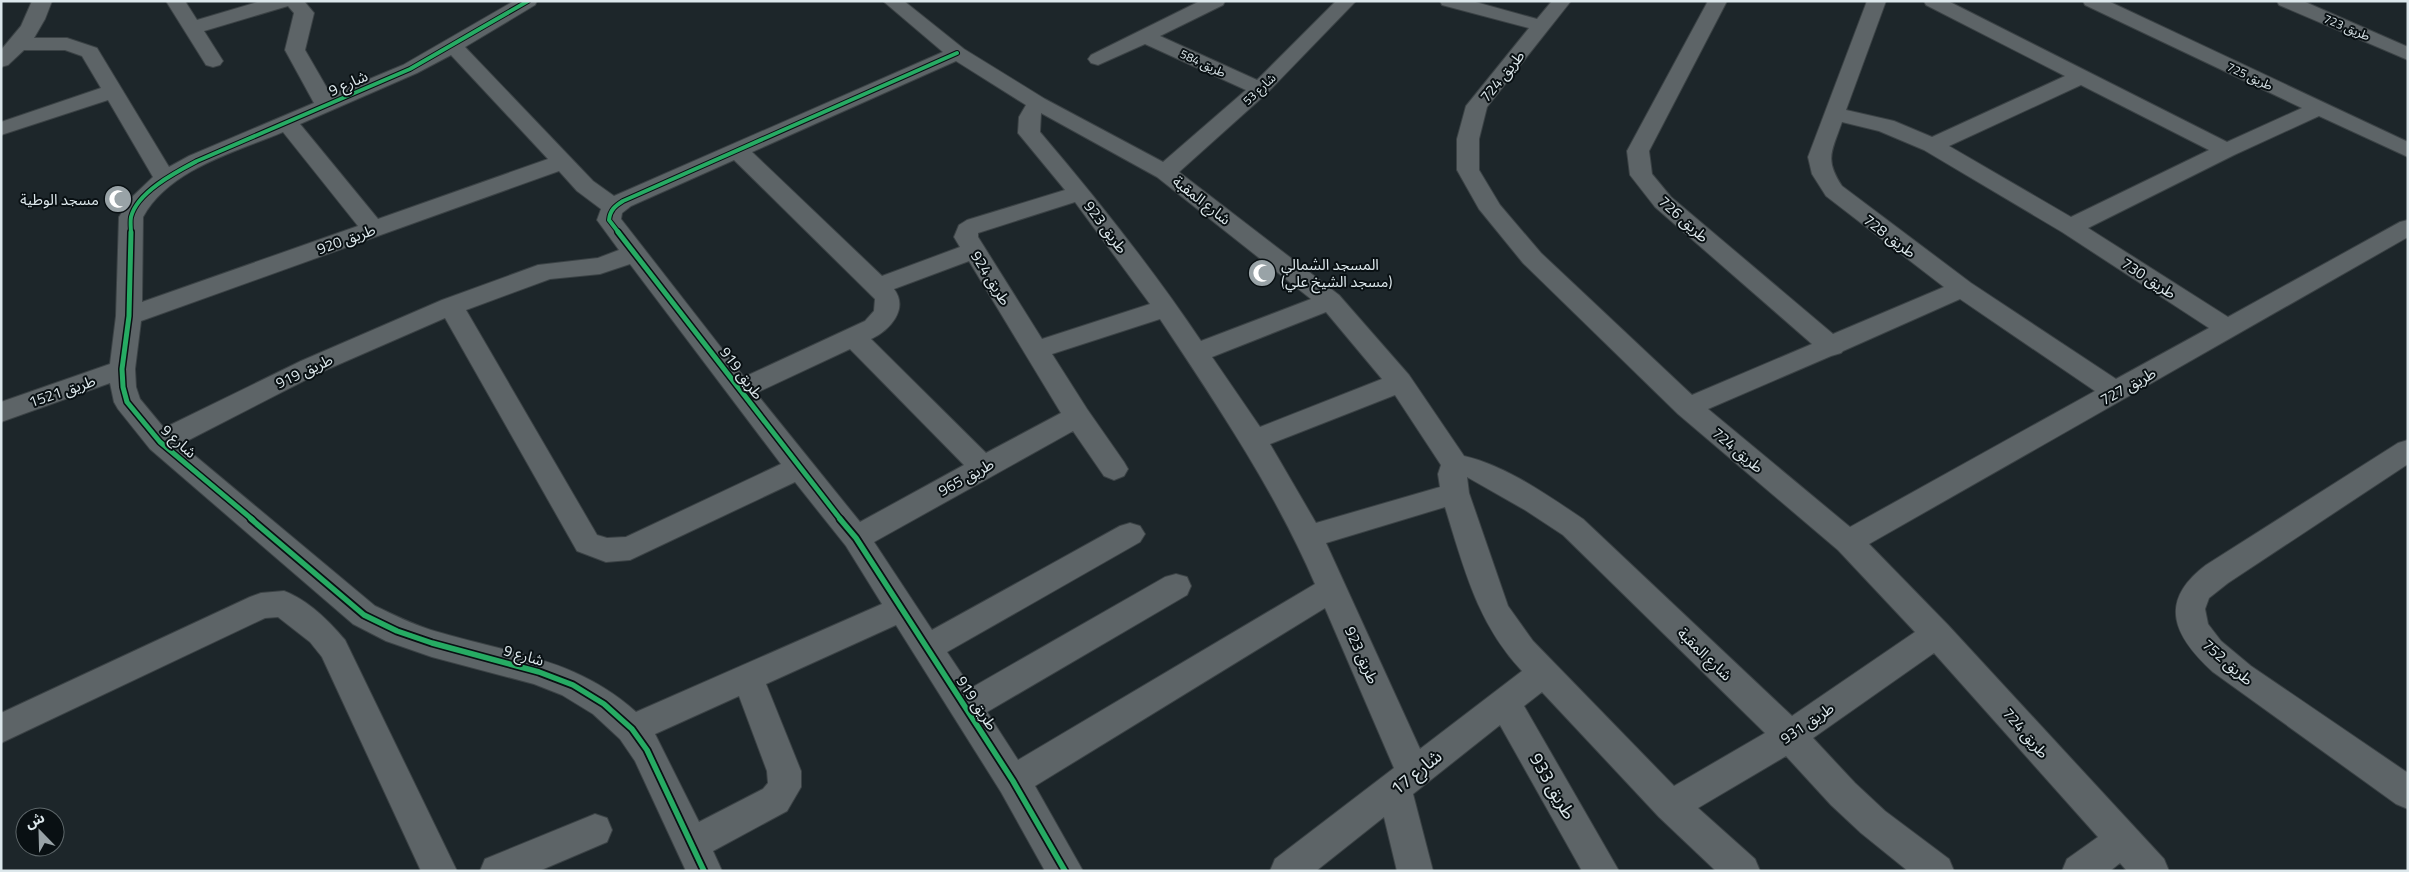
<svg xmlns="http://www.w3.org/2000/svg" width="2409" height="872" font-family="'Titillium Web','Noto Sans Arabic',sans-serif">
  <rect width="100%" height="100%" fill="#1d262a"/>
  <g fill="none" stroke-linecap="round" stroke-linejoin="round">
    <defs>
      <path id="minor" d="M 32,1 L 52,1 L 45,19 L 34,38 L 67,38 L 97,48 L 169,167 L 189,156 L 314,103 L 285,50 L 294,13 L 288,6 L 204,31 L 223,61 L 220,65 L 213,67 L 206,65 L 166,1 L 185,1 L 197,20 L 261,1 L 304,1 L 314,13 L 305,50 L 331,95 L 403,65 L 514,1 L 537,1 L 535,5 L 465,47 L 593,181 L 614,196 L 943,52 L 883,1 L 904,1 L 964,49 L 1045,99 L 1163,162 L 1246,90 L 1145,44 L 1098,65 L 1091,63 L 1088,59 L 1091,55 L 1200,1 L 1225,1 L 1223,5 L 1160,36 L 1257,80 L 1336,1 L 1356,1 L 1267,93 L 1179,172 L 1339,295 L 1409,375 L 1464,456 C 1507,466 1547,495 1583,519 L 1792,716 L 1915,632 L 1838,550 L 1678,414 L 1523,263 L 1479,209 L 1457,170 L 1457,139 L 1466,106 L 1529,28 L 1442,5 L 1440,1 L 1472,1 L 1537,19 L 1552,1 L 1571,1 L 1487,107 L 1479,139 L 1479,170 L 1500,205 L 1541,253 L 1692,395 L 1812,344 L 1655,207 L 1630,175 L 1627,151 L 1708,1 L 1727,1 L 1649,151 L 1652,174 L 1671,197 L 1833,334 L 1944,287 L 1826,196 L 1812,174 L 1808,157 L 1867,1 L 1886,1 L 1846,110 L 1894,121 L 1932,137 L 2065,76 L 1926,5 L 1924,1 L 1948,1 L 2227,142 L 2302,108 L 2085,5 L 2083,1 L 2108,1 L 2408,142 L 2408,157 L 2319,116 L 2234,155 L 2088,228 L 2228,317 L 2400,222 L 2408,220 L 2408,237 L 1869,544 L 1948,625 L 2164,859 L 2169,871 L 2127,871 L 2120,863 L 2110,871 L 2062,871 L 2067,859 L 2098,837 L 1934,653 L 1813,738 L 1855,783 L 1885,811 L 1949,859 L 1954,871 L 1908,871 L 1861,833 L 1831,805 L 1786,756 L 1698,808 L 1755,859 L 1760,871 L 1716,871 L 1659,817 L 1542,692 L 1524,706 L 1619,871 L 1582,871 L 1500,725 L 1413,794 L 1433,871 L 1397,871 L 1384,817 L 1316,871 L 1270,871 L 1275,859 L 1394,768 L 1325,608 L 1035,786 L 1083,871 L 1045,871 L 1001,792 L 896,625 L 766,684 L 801,771 L 801,787 L 787,811 L 713,851 L 722,871 L 686,871 L 635,761 L 620,739 L 593,714 L 562,695 L 534,684 L 432,657 L 386,641 L 353,624 L 150,449 L 118,409 L 114,402 L 110,383 L 1,422 L 1,402 L 110,364 L 116,316 L 119,217 L 131,198 L 153,177 L 108,100 L 1,135 L 1,122 L 101,88 L 82,56 L 65,50 L 24,50 L 8,65 L 1,67 L 1,50 L 21,26 ZM 451,55 L 548,159 L 378,219 L 300,124 L 417,73 ZM 956,61 L 1026,105 L 1019,117 L 1018,133 L 1065,190 L 967,220 L 959,225 L 954,237 L 960,247 L 882,276 L 752,152 ZM 2081,85 L 2209,150 L 2071,217 L 1949,146 ZM 1041,113 L 1157,177 L 1311,299 L 1201,341 C 1152,268 1097,199 1040,132 ZM 1842,122 L 1879,131 L 1924,150 L 2062,232 L 2209,328 L 2116,379 L 1971,283 L 1842,186 C 1824,159 1832,151 1842,122 ZM 283,132 L 358,226 L 142,302 L 143,217 C 169,169 236,152 283,132 ZM 734,160 L 875,299 L 874,311 L 865,321 L 744,377 L 621,219 L 622,213 L 631,206 ZM 559,171 L 577,191 L 601,209 L 597,220 L 619,250 L 598,258 L 538,265 L 442,300 L 301,361 L 164,428 L 140,399 L 136,387 L 135,369 L 141,321 ZM 1075,202 L 1150,304 L 1042,339 L 978,237 L 978,233 ZM 969,261 L 1061,413 L 986,453 L 871,339 C 890,330 909,309 894,289 ZM 630,264 L 781,464 L 626,537 L 607,538 L 597,535 L 466,310 L 550,279 L 600,274 ZM 1960,299 L 2095,391 L 1850,527 L 1708,409 L 1831,356 L 1841,353 L 1843,351 ZM 1326,312 L 1382,379 L 1260,427 L 1212,357 ZM 445,318 L 577,551 L 606,562 L 630,560 L 795,482 L 846,546 L 882,604 L 636,712 C 575,657 506,653 431,630 C 412,624 394,615 375,606 L 181,444 L 319,373 ZM 1160,319 C 1217,405 1274,489 1315,584 L 1018,760 L 987,712 L 1187,595 L 1191,586 L 1187,577 L 1176,574 L 1165,577 L 971,688 L 947,652 L 1140,542 L 1145,534 L 1140,526 L 1130,523 L 1120,526 L 932,630 L 874,542 L 1073,431 L 1104,476 L 1114,480 L 1124,476 L 1128,469 L 1124,462 L 1087,409 L 1052,354 ZM 850,349 L 964,465 L 860,522 L 756,393 ZM 1395,395 L 1441,465 L 1438,474 L 1440,487 L 1316,523 L 1270,444 ZM 1467,477 L 1525,510 L 1563,535 L 1765,733 L 1674,786 L 1533,641 L 1508,606 L 1469,493 ZM 1445,507 C 1464,568 1477,623 1522,671 L 1420,749 L 1326,543 ZM 739,696 L 767,771 L 768,783 L 763,789 L 699,822 L 655,734 Z
        M 2277,1 L 2303,1 L 2408,47 L 2408,60 L 2279,5 Z
        M 2408,440 L 2408,464 L 2228,583 L 2209,598 L 2205,609 L 2208,624 L 2221,641 L 2251,666 L 2408,773 L 2408,809 L 2396,804 L 2213,672 C 2174,636 2157,602 2206,565 L 2398,443 Z
        M 284,591 C 308,600 329,621 345,640 L 457,871 L 421,871 L 322,657 L 310,642 L 278,617 L 265,618 L 1,743 L 1,713 L 250,597 L 261,593 Z
        M 595,814 L 607,818 L 612,830 L 607,842 L 539,871 L 480,871 L 485,859 Z"/>
    </defs>
    <use href="#minor" stroke="#3b4245" stroke-width="2"/>
    <use href="#minor" fill="#5d6467" fill-rule="evenodd"/>
    <defs>
      <path id="cycleway-far2" d="M 131,233 C 131,229 130,222 131,217 C 137,192 176,172 197,161 L 410,69 L 528,1
        M 619,233 L 609,220 C 610,210 615,206 623,201 L 957,53"/>
      <path id="cycleway-far1" d="M 131,232 L 129,316 L 122,369 L 123,387 L 127,402 L 160,442 L 253,520
        M 618,232 L 841,520"/>
      <path id="cycleway" d="M 251,519 L 364,615 L 397,631 L 432,643 L 539,672 L 573,685 L 604,704 L 632,729 L 647,750 L 704,871
        M 840,519 L 856,538 L 1013,781 L 1065,871"/>
    </defs>
    <use href="#cycleway-far2" stroke="#091013" stroke-width="6"/>
    <use href="#cycleway-far1" stroke="#091013" stroke-width="8"/>
    <use href="#cycleway" stroke="#091013" stroke-width="9"/>
    <use href="#cycleway-far2" stroke="#26ab63" stroke-width="4"/>
    <use href="#cycleway-far1" stroke="#26ab63" stroke-width="5"/>
    <use href="#cycleway" stroke="#26ab63" stroke-width="5.5"/>
  </g>
  <defs>
    <symbol id="mosque-disc" viewBox="-11 -11 22 22"><circle r="9.5" fill="#99a3a7" stroke="#091013"/><path d="M3.5-4.9A6 6 0 1 0 3.5 4.9A5 5 0 1 1 3.5-4.9Z" fill="#fff"/></symbol>
  </defs>
  <g fill-rule="evenodd">
    <use href="#mosque-disc" x="102" y="183" width="32" height="32"/>
    <use href="#mosque-disc" x="1246" y="257" width="32" height="32"/>
  </g>
  <g text-anchor="middle" dominant-baseline="central" stroke-width="4" stroke-linejoin="round" paint-order="stroke">
    <g font-size="12" fill="#dce7eb" stroke="#091013">
      <text transform="translate(2347 27) rotate(23)">طريق 723</text>
      <text transform="translate(1203 63) rotate(25)">طريق 584</text>
      <text transform="translate(2250 76) rotate(25)">طريق 725</text>
      <text transform="translate(1259 89) rotate(-43)">شارع 53</text>
    </g>
    <g font-size="15" fill="#dce7eb" stroke="#091013">
      <text transform="translate(1502 76) rotate(-51)">طريق 724</text>
      <text transform="translate(348 83) rotate(-24)">شارع 9</text>
      <text transform="translate(1202 200) rotate(38)">شارع المقبة</text>
      <text transform="translate(1684 219) rotate(42)">طريق 726</text>
      <text transform="translate(1106 227) rotate(53)">طريق 923</text>
      <text transform="translate(1890 236) rotate(37)">طريق 728</text>
      <text transform="translate(346 239) rotate(-20)">طريق 920</text>
      <text transform="translate(991 278) rotate(58)">طريق 924</text>
      <text transform="translate(2149 278) rotate(33)">طريق 730</text>
      <text transform="translate(304 371) rotate(-25)">طريق 919</text>
      <text transform="translate(742 373) rotate(53)">طريق 919</text>
      <text transform="translate(2128 386) rotate(-29)">طريق 727</text>
      <text transform="translate(62 391) rotate(-19)">طريق 1521</text>
      <text transform="translate(179 441) rotate(42)">شارع 9</text>
      <text transform="translate(1738 450) rotate(40)">طريق 724</text>
      <text transform="translate(966 477) rotate(-29)">طريق 965</text>
      <text transform="translate(1705 654) rotate(44)">شارع المقبة</text>
      <text transform="translate(524 655) rotate(16)">شارع 9</text>
      <text transform="translate(1362 655) rotate(66)">طريق 923</text>
      <text transform="translate(2228 662) rotate(41)">طريق 752</text>
      <text transform="translate(977 703) rotate(57)">طريق 919</text>
      <text transform="translate(1807 723) rotate(-34)">طريق 931</text>
      <text transform="translate(2026 733) rotate(49)">طريق 724</text>
    </g>
    <g font-size="15" fill="#dce7eb" stroke="#091013" text-anchor="end">
      <text x="99" y="199">مسجد الوطية</text>
      <text x="1281" y="264" text-anchor="start">المسجد الشمالي<tspan x="1281" dy="17">(مسجد الشيخ علي)</tspan></text>
    </g>
    <g font-size="18" fill="#dce7eb" stroke="#091013">
      <text transform="translate(1416 772) rotate(-39)">شارع 17</text>
      <text transform="translate(1553 786) rotate(60)">طريق 933</text>
    </g>
  </g>
  <rect width="2409" height="872" fill="none" stroke="#dce7eb" stroke-width="5"/>
  <g transform="translate(40 832) rotate(337)"><circle r="24" fill="#091013" stroke="#5d6669"/>
  <path d="M0-4L9 19L0 12L-9 19Z" fill="#99a3a7"/>
  <text y="-8" font-size="14" font-weight="bold" text-anchor="middle" fill="#dce7eb">ش</text>
  </g>
</svg>
